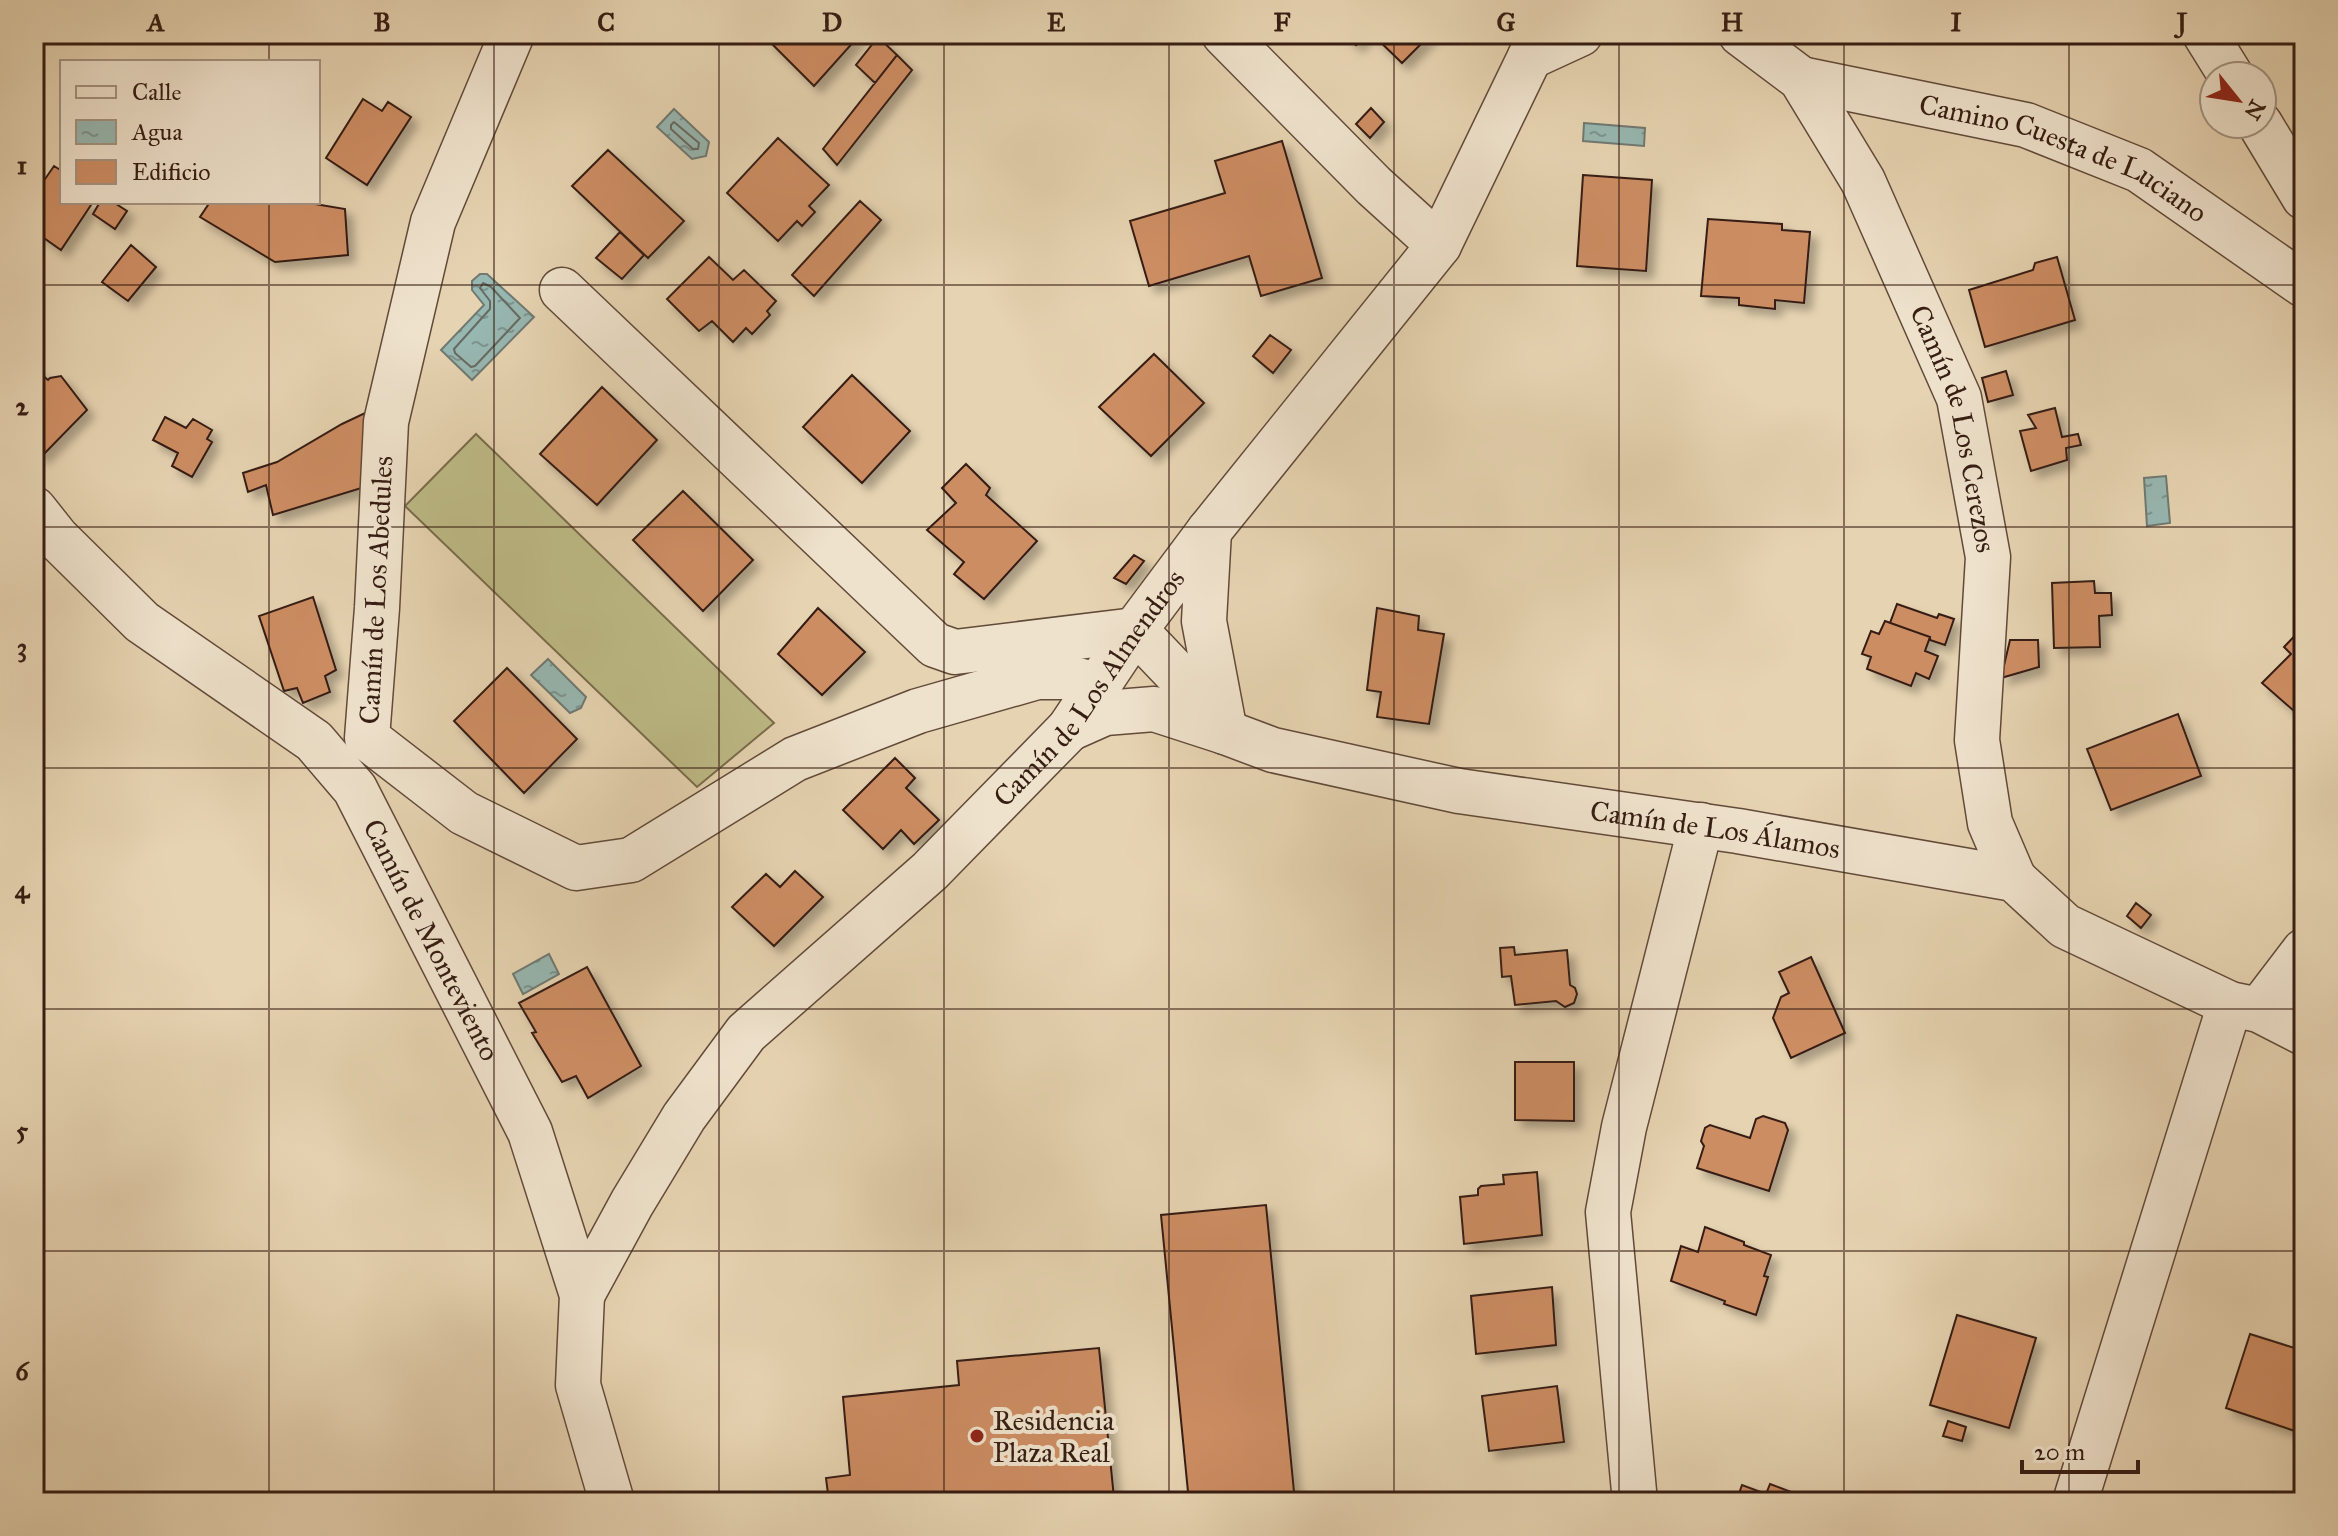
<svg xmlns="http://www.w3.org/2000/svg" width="2338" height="1536" font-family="'IM FELL Great Primer',serif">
  <defs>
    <pattern id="water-ripples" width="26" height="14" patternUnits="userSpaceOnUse" patternTransform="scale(2)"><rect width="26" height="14" fill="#97b7b1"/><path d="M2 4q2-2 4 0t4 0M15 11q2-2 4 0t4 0" fill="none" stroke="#7c948f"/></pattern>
    <filter id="shadow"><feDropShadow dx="7" dy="7" stdDeviation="4" flood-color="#0004"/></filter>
  </defs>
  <rect width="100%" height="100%" fill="#e6d3b1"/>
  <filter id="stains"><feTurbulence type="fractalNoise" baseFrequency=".0025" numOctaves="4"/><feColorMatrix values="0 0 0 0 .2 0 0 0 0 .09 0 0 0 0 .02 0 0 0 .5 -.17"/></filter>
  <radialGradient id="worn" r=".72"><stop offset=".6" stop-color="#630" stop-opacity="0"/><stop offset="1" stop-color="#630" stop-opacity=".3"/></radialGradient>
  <path fill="#bdba86" stroke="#7a6c4c" stroke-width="2" d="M 476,434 L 774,723 L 697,787 L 405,506 Z"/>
  <path fill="url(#water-ripples)" stroke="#707972" stroke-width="2" d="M 674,109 L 709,142 L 706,156 L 692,159 L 657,127 Z
    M 1584,123 L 1645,128 L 1644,146 L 1583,141 Z
    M 480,274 L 487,274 L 534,317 L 472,380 L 441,350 L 484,305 L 472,290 L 472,281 Z
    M 2166,476 L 2170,523 L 2147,526 L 2144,478 Z
    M 548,659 L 586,697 L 581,708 L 570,713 L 531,675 Z
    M 549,954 L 559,974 L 523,994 L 513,974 Z"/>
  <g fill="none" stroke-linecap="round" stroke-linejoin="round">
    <path stroke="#666a62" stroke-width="2" d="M 674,122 L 699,143 L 698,149 L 693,149 L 671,129 L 671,125 Z
      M 483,283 L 491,287 L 520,318 L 475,366 L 471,367 L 455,353 L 454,349 L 490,309 L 490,301 L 480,288 Z"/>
  </g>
  <path fill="#cd8d64" stroke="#361d13" stroke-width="2" filter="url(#shadow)" d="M 773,34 L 853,34 L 857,38 L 814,86 L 767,39 Z
    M 1344,34 L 1367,34 L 1356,45 Z
    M 1372,34 L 1431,34 L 1402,63 Z
    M 878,37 L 897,55 L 875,83 L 856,65 Z
    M 897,55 L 912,70 L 837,165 L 823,149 Z
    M 363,99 L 382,111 L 388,102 L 411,117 L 367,185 L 326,158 Z
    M 1371,108 L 1384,122 L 1370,138 L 1356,124 Z
    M 778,138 L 829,185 L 809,206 L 815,212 L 802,226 L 797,221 L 778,241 L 727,193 Z
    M 1282,141 L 1322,278 L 1261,296 L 1249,256 L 1149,286 L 1130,221 L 1225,193 L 1215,161 Z
    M 608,150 L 684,221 L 648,258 L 572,186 Z
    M 54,166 L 62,171 L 62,202 L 93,202 L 61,250 L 34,231 L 34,195 Z
    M 1583,175 L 1652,180 L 1646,271 L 1577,266 Z
    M 860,201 L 881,220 L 814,296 L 792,275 Z
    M 100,202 L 113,202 L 127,211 L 115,229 L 93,214 Z
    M 210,202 L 303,202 L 345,209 L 348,255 L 275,262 L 200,217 Z
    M 1708,219 L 1782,224 L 1782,230 L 1810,232 L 1804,303 L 1775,300 L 1775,309 L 1739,305 L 1739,298 L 1701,296 Z
    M 620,232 L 644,255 L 622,279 L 596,258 Z
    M 131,245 L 156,267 L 128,301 L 102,282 Z
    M 709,257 L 733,280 L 744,270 L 776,301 L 767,311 L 770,315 L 752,334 L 746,328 L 733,342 L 712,321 L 699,331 L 667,299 Z
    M 2057,257 L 2075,320 L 1985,347 L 1969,290 L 2033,270 L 2035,263 Z
    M 1270,335 L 1291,350 L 1273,373 L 1253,356 Z
    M 1154,354 L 1204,403 L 1151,456 L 1099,407 Z
    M 34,368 L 48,380 L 50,378 L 61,376 L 87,410 L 41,457 L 34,450 Z
    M 2006,371 L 2013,395 L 1988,402 L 1982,378 Z
    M 852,375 L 910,431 L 862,483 L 803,427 Z
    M 602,387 L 657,440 L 597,505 L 540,454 Z
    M 2055,408 L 2062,437 L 2078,434 L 2081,445 L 2066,448 L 2067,460 L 2031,471 L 2020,431 L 2036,428 L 2028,415 Z
    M 365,413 L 368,486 L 273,515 L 266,485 L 248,492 L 243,473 L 277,462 L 342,424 Z
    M 165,417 L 186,428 L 193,419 L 212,430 L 207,439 L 212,442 L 192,477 L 172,466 L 178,453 L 153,440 Z
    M 966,464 L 990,488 L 986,495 L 1037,541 L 984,599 L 954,574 L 964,562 L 927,530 L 956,503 L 942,488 Z
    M 683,491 L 753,560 L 703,611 L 633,540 Z
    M 1134,555 L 1144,561 L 1126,584 L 1114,578 Z
    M 2094,581 L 2095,593 L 2111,593 L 2112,615 L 2099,616 L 2100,647 L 2054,648 L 2052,583 Z
    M 313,597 L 336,670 L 325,676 L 330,692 L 303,703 L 297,688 L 284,691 L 259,616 Z
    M 1897,604 L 1937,618 L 1939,614 L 1954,619 L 1945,645 L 1930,640 L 1930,637 L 1890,623 Z
    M 818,608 L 865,652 L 822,695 L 778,654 Z
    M 1377,608 L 1419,616 L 1418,630 L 1444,634 L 1429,724 L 1377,717 L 1381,692 L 1367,690 Z
    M 1885,621 L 1930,637 L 1925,651 L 1938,656 L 1929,679 L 1916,673 L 1911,686 L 1867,669 L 1871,657 L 1862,654 L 1871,631 L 1879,634 Z
    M 2304,626 L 2304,716 L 2302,718 L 2262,683 L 2291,654 L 2284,647 Z
    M 2010,640 L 2038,640 L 2039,667 L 2001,678 Z
    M 507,668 L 577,739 L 524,793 L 454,721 Z
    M 2178,714 L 2201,776 L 2111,810 L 2087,749 Z
    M 895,758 L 915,778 L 906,788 L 939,820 L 914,844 L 901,830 L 883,849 L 843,810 Z
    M 795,871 L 823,897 L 774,946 L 732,907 L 766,874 L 780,887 Z
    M 2136,903 L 2151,915 L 2141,928 L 2127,916 Z
    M 1514,947 L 1515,955 L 1567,950 L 1570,985 L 1575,988 L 1577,994 L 1574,1003 L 1565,1007 L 1556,1001 L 1515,1005 L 1511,976 L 1502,977 L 1500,948 Z
    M 1811,957 L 1845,1033 L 1791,1058 L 1773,1018 L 1781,997 L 1789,993 L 1779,972 Z
    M 587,967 L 641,1066 L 588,1098 L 576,1076 L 562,1082 L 532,1033 L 536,1032 L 519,1003 Z
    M 1515,1062 L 1574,1062 L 1574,1121 L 1515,1120 Z
    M 1763,1116 L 1785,1123 L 1788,1130 L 1769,1191 L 1697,1168 L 1704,1146 L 1701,1141 L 1705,1128 L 1710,1125 L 1750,1138 L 1756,1119 Z
    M 1537,1172 L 1542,1235 L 1464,1244 L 1460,1197 L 1478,1195 L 1478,1189 L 1481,1186 L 1504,1184 L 1503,1175 Z
    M 1266,1205 L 1295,1502 L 1189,1502 L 1161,1215 Z
    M 1705,1227 L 1744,1242 L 1744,1245 L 1771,1255 L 1764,1276 L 1768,1277 L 1756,1315 L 1724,1304 L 1725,1301 L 1671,1281 L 1681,1246 L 1698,1252 Z
    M 1552,1287 L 1556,1345 L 1476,1354 L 1471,1296 Z
    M 1957,1315 L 2036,1338 L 2009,1428 L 1930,1405 Z
    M 2250,1334 L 2304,1351 L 2304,1434 L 2226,1408 Z
    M 1099,1348 L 1114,1498 L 1142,1496 L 1143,1502 L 829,1502 L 826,1478 L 850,1475 L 843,1397 L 959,1385 L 957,1361 Z
    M 1557,1386 L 1564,1442 L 1489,1451 L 1482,1396 Z
    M 1948,1421 L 1966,1427 L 1962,1441 L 1943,1436 Z
    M 1770,1484 L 1794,1493 L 1791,1502 L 1736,1502 L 1742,1485 L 1766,1494 Z
    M 1582,1492 L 1583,1502 L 1498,1502 L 1498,1500 Z
    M 2175,1493 L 2202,1502 L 2172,1502 Z"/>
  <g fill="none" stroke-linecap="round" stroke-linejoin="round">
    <defs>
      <g id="minor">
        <path d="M 512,34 L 433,222 L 386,422 L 377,608 L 367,738 L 464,813 L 576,868 L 631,860 L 795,759 L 918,711 L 1037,677 L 1066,677 L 1098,685"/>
        <path d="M 1224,34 L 1374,186 L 1439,245"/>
        <path id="s1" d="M 1741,34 L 1801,79 L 1863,181 L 1959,398 L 1988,557 L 1977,740 L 1990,823 L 2014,879"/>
        <path d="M 2205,34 L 2231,76"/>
        <path d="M 1530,57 L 1580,34"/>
        <path id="s2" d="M 1801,79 L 2026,125 L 2139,170 L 2304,285"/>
        <path d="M 2260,124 L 2304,197"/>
        <path d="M 562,290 L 935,645 L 955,652 L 1135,630"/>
        <path id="s3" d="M 34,509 L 57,538 L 142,622 L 314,741 L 355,789 L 530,1132 L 582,1295 L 578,1385 L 612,1502"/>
        <path d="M 1209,531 L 1204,621 L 1225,732"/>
        <path d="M 1135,630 L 1177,674 L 1223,730"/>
        <path id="s4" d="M 1069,729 L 1105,713 L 1154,709 L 1225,732 L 1273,750 L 1459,791 L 1738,831 L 2014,879 L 2065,926 L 2230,1004 L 2259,1010 L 2304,1033"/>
        <path d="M 2259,1010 L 2304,951"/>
        <path id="s5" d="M 582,1295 L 632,1203 L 684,1117 L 746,1033 L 930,871 L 1069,729 L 1135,630 L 1209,531 L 1439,245 L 1541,34"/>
        <path d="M 1635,1502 L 1608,1212 L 1624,1127 L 1701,825"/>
        <path d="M 2075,1502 L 2230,1004"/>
      </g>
    </defs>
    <use href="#minor" stroke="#624a3a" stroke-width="47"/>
    <use href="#minor" stroke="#efe2cc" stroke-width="44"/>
  </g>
  <path fill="none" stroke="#361d13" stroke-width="2" stroke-opacity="0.55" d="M 269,34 L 269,62M 494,34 L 494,1502M 719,34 L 719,1502M 944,34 L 944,1502M 1169,34 L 1169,1502M 1394,34 L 1394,1502M 1619,34 L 1619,1502M 1844,34 L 1844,1502M 2069,34 L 2069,1502M 269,202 L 269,1502M 34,285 L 2304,285M 34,527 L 2304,527M 34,768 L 2304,768M 34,1009 L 2304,1009M 34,1251 L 2304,1251"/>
  <circle fill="#8f2418" stroke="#efe2cc" stroke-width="3" cx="977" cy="1436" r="8"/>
  <g text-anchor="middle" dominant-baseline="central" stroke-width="8" stroke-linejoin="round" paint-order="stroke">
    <g font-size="28" fill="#361d13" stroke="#efe2cc">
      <text stroke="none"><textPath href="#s2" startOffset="276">Camino Cuesta de Luciano</textPath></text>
      <text stroke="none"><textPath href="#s1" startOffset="460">Camín de Los Cerezos</textPath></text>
      <text transform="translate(376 590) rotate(-87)">Camín de Los Abedules</text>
      <text stroke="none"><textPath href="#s5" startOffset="798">Camín de Los Almendros</textPath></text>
      <text stroke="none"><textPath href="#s4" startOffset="664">Camín de Los Álamos</textPath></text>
      <text stroke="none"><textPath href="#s3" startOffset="598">Camín de Monteviento</textPath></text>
    </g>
    <g font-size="28" fill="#361d13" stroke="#efe2cc" text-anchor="start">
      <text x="993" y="1420">Residencia<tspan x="993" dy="32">Plaza Real</tspan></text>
    </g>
  </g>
  <rect width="2338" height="1536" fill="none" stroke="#e6d3b1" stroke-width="88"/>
  <rect x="60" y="60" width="260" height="144" fill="#efe2cc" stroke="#a59382" stroke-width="2"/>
  <rect x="76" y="86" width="40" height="12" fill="#efe2cc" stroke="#a59382" stroke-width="2"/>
  <text x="132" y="100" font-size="24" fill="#361d13">Calle</text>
  <rect x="76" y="120" width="40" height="24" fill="url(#water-ripples)" stroke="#a59382" stroke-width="2"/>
  <text x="132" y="140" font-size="24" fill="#361d13">Agua</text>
  <rect x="76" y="160" width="40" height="24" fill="#cd8d64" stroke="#a59382" stroke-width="2"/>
  <text x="132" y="180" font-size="24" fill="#361d13">Edificio</text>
  <g transform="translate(2238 100) rotate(120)"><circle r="38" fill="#efe2cc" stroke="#a59382" stroke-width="2"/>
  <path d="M0-6L14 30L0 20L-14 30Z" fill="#8f2418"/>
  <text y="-12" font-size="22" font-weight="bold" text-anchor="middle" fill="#361d13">N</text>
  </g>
  <path d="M2022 1460v12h116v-12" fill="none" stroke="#361d13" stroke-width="4"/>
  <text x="2034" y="1460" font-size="24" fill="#361d13" stroke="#efe2cc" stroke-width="6" paint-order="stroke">20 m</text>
  <rect x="44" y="44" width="2250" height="1448" fill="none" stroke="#361d13" stroke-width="3"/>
  <g font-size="26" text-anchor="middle" font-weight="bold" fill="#361d13">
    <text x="156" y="31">A</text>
    <text x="382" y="31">B</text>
    <text x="606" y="31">C</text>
    <text x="832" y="31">D</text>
    <text x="1056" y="31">E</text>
    <text x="1282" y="31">F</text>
    <text x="1506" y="31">G</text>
    <text x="1732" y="31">H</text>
    <text x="1956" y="31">I</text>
    <text x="2182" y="31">J</text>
    <text x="22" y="174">1</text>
    <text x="22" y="415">2</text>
    <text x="22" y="656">3</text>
    <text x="22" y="898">4</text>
    <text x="22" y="1139">5</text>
    <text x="22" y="1380">6</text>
  </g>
  <rect width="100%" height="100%" filter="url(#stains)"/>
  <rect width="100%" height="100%" fill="url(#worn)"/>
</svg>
